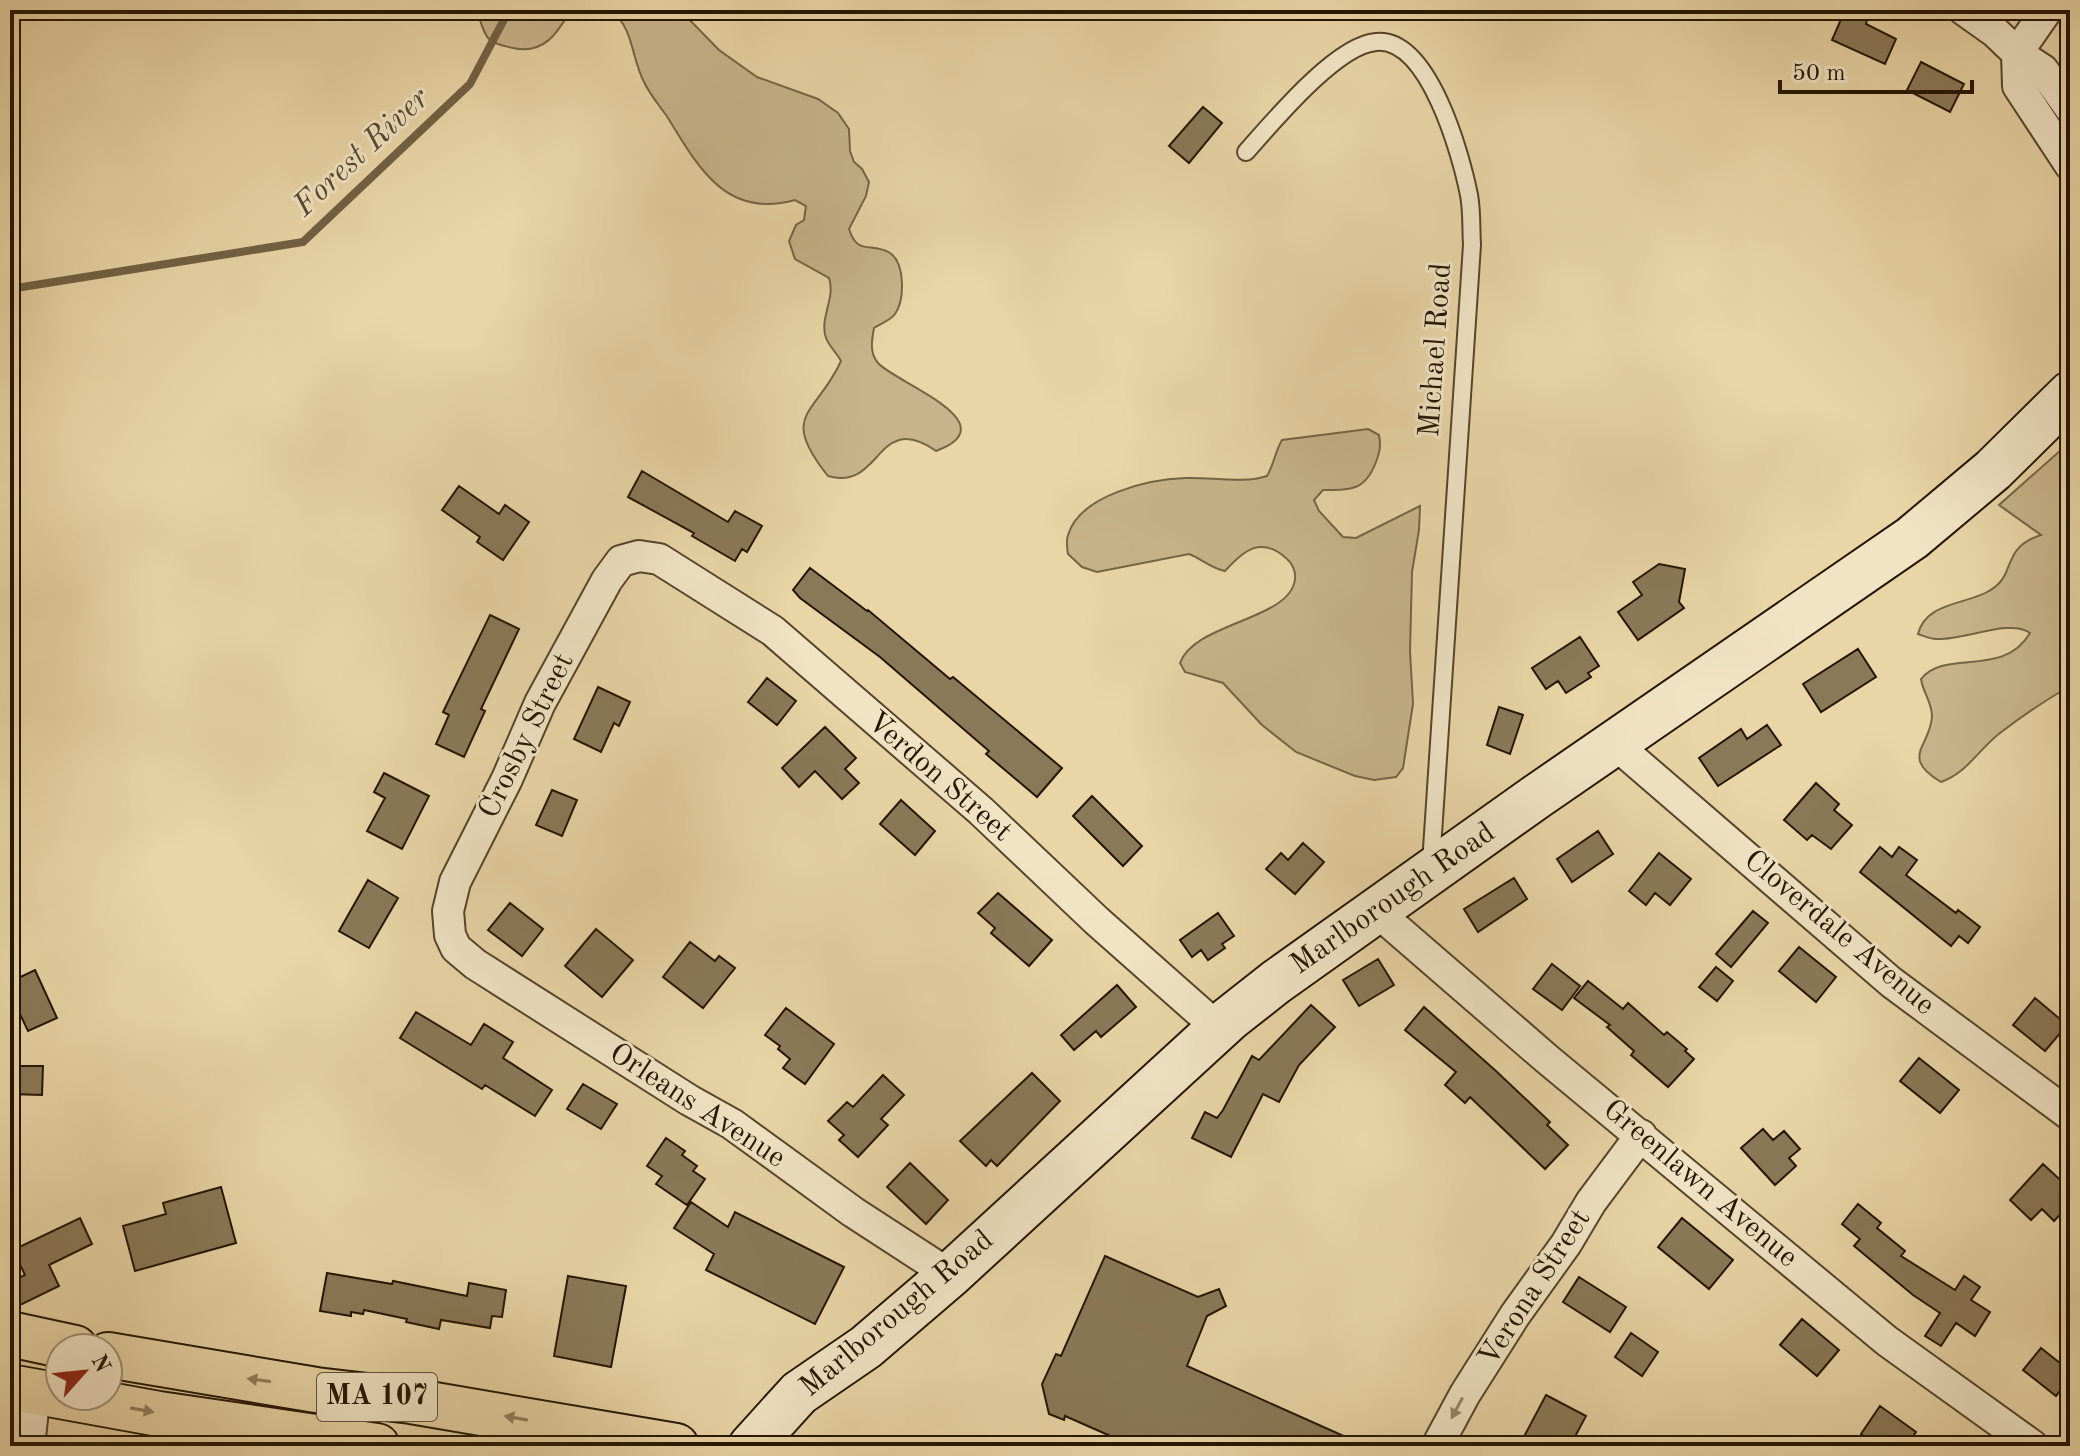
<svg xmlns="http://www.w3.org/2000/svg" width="2080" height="1456" font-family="'Old Standard TT',serif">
  <rect width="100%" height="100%" fill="#e9d5a6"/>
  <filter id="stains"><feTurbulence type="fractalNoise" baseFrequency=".0025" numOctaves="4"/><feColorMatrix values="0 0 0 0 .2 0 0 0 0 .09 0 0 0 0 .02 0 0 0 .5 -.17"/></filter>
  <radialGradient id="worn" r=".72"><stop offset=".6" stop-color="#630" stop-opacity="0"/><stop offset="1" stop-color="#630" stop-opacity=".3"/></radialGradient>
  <path fill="#c8b48a" stroke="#766446" stroke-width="2" d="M 476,10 L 571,10 C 557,34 543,55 513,48 C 505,46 495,45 489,39 C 482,32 481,19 476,10 Z
    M 611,10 L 680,10 L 719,50 L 757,77 L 818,99 L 838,113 L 849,129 L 850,151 L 854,162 L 862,169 L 869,182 L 866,196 L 849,229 C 858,257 871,241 890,253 C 905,263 905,300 895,314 C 891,320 880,324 874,328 C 872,339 869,353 878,363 C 894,382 1011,423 936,451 C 876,409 882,492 828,476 C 778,413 816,416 841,361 C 837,353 829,346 826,338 C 819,318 836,298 829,278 L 795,259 L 789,241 L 796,225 L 804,220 L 806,206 L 795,200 C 727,219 699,169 668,118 C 660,106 650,95 644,82 C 631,57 634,29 611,10 Z
    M 1368,429 L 1379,435 C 1381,446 1380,451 1376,462 C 1365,491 1351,490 1323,490 L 1314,500 L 1319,511 L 1343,537 L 1356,538 L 1420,506 L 1419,530 L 1412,572 L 1410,651 L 1413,704 L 1403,768 L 1396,777 L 1374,780 L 1355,776 L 1296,752 L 1262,725 L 1223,683 L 1185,672 L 1180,663 C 1195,622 1291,620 1295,579 C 1296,571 1292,563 1286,558 C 1261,536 1244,550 1225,571 C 1210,568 1202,559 1189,554 L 1097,572 L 1082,567 L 1068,554 C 1067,548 1066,541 1068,535 C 1080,495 1149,479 1186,478 C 1211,477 1244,484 1267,476 C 1274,464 1275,452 1282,440 Z
    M 2070,442 L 2070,686 C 2046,700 2022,716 2000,733 C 1979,749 1967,773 1941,782 C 1899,757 1931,746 1932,716 C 1932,702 1923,693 1921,679 C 1945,648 2003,679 2030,633 C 2011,618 1962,641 1936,639 C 1930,639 1924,636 1918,634 C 1926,602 1965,605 1989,591 C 2018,575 1999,549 2041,535 L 1999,505 Z"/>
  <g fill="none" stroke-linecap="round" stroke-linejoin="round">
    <path stroke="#726144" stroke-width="8" d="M 10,289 L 303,242 L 470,84 L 509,10"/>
  </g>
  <path fill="#8a7958" stroke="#241503" stroke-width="2" d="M 1845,10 L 1867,20 L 1866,24 L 1896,39 L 1885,64 L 1832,40 Z
    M 1921,62 L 1964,84 L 1950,112 L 1907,90 Z
    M 1203,107 L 1222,123 L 1189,163 L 1169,146 Z
    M 642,471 L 728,522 L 735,511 L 762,526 L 747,552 L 742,549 L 735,561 L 692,536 L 694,533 L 628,497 Z
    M 459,486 L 499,514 L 505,505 L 529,522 L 503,560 L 477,542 L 480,537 L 442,510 Z
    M 1659,564 L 1685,569 L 1679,602 L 1684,608 L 1638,640 L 1618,612 L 1642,595 L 1633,582 Z
    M 810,568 L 867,611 L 868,610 L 950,679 L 953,677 L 1062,768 L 1037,797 L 986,754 L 989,751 L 880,657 L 800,598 L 793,590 Z
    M 490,615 L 519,629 L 481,709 L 485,711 L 464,757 L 436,744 L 449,715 L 443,712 Z
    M 1580,637 L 1599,666 L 1588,673 L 1591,677 L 1566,693 L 1558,681 L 1546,689 L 1532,668 Z
    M 1858,649 L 1876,677 L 1821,712 L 1803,684 Z
    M 767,678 L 796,701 L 777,725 L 748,702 Z
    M 598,687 L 630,702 L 619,726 L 614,723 L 601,752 L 574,739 Z
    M 1499,707 L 1523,715 L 1510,754 L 1487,745 Z
    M 1767,725 L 1781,745 L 1718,786 L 1699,758 L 1741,729 L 1747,739 Z
    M 825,727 L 856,758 L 845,769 L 859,783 L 842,799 L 815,771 L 799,787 L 782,768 Z
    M 384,773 L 429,796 L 402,849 L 367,831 L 385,798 L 374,792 Z
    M 1816,783 L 1839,804 L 1834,810 L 1852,825 L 1831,849 L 1812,835 L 1807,840 L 1784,820 Z
    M 552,790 L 577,800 L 562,836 L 536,825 Z
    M 1092,796 L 1142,846 L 1123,866 L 1073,816 Z
    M 901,800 L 935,831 L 915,855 L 880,824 Z
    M 1598,831 L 1613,854 L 1572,882 L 1557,859 Z
    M 1303,843 L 1324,862 L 1295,894 L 1266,869 L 1281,853 L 1288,860 Z
    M 1880,847 L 1892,857 L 1899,847 L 1917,860 L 1906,875 L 1956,913 L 1958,910 L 1980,927 L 1968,943 L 1959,936 L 1951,946 L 1860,872 Z
    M 1659,853 L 1691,879 L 1670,905 L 1655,893 L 1646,905 L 1629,891 Z
    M 1514,878 L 1527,899 L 1478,932 L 1464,909 Z
    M 368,880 L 398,898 L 369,948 L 339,931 Z
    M 998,893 L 1052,940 L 1029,966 L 991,933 L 995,928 L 978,913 Z
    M 510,903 L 543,929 L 522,956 L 488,930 Z
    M 1753,911 L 1768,923 L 1731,967 L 1716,954 Z
    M 1218,913 L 1234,936 L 1222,944 L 1225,948 L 1208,960 L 1201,950 L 1192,957 L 1180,940 Z
    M 596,929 L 633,960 L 602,997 L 565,966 Z
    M 690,942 L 715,961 L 719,956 L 735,968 L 703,1008 L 663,977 Z
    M 1799,947 L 1836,977 L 1816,1002 L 1779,971 Z
    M 1378,959 L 1394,985 L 1359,1006 L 1343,980 Z
    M 1552,964 L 1580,986 L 1562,1010 L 1533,989 Z
    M 1716,967 L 1733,981 L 1717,1001 L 1699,987 Z
    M 35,970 L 57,1018 L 28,1031 L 10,993 L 10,982 Z
    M 1588,981 L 1623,1009 L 1628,1003 L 1664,1035 L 1667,1032 L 1687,1049 L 1685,1051 L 1694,1059 L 1668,1087 L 1631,1055 L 1634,1051 L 1607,1027 L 1610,1025 L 1574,998 Z
    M 1117,985 L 1136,1007 L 1101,1037 L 1096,1031 L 1074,1050 L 1061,1035 Z
    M 2035,998 L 2067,1025 L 2045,1051 L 2013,1025 Z
    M 1311,1005 L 1335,1027 L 1299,1065 L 1279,1102 L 1263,1094 L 1231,1157 L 1192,1138 L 1205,1112 L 1217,1118 L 1223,1110 L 1252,1056 L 1259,1060 Z
    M 1424,1007 L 1496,1071 L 1550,1122 L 1547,1125 L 1568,1145 L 1545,1169 L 1470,1097 L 1465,1103 L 1445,1085 L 1456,1072 L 1405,1030 Z
    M 786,1008 L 834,1044 L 805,1084 L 783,1068 L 790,1059 L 778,1049 L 780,1046 L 765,1035 Z
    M 416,1012 L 471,1045 L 484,1024 L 513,1042 L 503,1058 L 552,1090 L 535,1116 L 485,1085 L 482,1089 L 400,1038 Z
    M 1919,1058 L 1959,1090 L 1940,1113 L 1900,1081 Z
    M 10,1066 L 43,1066 L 42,1095 L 10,1094 Z
    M 1032,1073 L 1060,1101 L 997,1166 L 991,1160 L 986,1166 L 960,1141 Z
    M 883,1075 L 904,1095 L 881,1119 L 888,1125 L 858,1157 L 839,1140 L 844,1135 L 828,1121 L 847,1102 L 853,1107 Z
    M 583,1084 L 617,1104 L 601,1129 L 567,1109 Z
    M 1763,1129 L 1773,1140 L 1784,1131 L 1800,1149 L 1789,1158 L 1796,1166 L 1775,1185 L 1741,1148 Z
    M 666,1138 L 685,1151 L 682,1155 L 697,1166 L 693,1171 L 705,1179 L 687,1205 L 656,1184 L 662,1176 L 647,1166 Z
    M 910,1163 L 948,1200 L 926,1224 L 887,1187 Z
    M 2043,1164 L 2070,1189 L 2070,1204 L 2054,1221 L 2042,1209 L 2031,1220 L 2010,1200 Z
    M 221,1187 L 236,1243 L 135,1271 L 123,1226 L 166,1214 L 163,1203 Z
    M 691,1202 L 728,1227 L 735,1212 L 844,1267 L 815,1324 L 706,1270 L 714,1254 L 674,1228 Z
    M 1858,1204 L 1881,1223 L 1877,1228 L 1905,1251 L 1901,1256 L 1955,1290 L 1964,1276 L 1980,1287 L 1971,1300 L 1990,1312 L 1975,1336 L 1956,1323 L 1941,1346 L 1925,1336 L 1940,1313 L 1913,1295 L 1854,1246 L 1860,1239 L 1842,1224 Z
    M 80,1218 L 92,1244 L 49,1265 L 59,1286 L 16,1307 L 10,1294 L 10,1282 L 25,1275 L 13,1250 Z
    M 1682,1218 L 1733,1260 L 1709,1289 L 1658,1247 Z
    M 1105,1256 L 1198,1297 L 1219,1289 L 1226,1306 L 1207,1316 L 1187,1366 L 1366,1446 L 1133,1446 L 1065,1416 L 1064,1420 L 1049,1414 L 1042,1384 L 1056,1354 L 1061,1356 Z
    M 327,1273 L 392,1284 L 393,1281 L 467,1296 L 469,1283 L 506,1290 L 502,1317 L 492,1316 L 490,1328 L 441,1320 L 439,1329 L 406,1322 L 407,1319 L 364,1310 L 363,1314 L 351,1312 L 351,1316 L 320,1311 Z
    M 568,1276 L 626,1286 L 611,1367 L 554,1356 Z
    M 1579,1277 L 1626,1307 L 1610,1332 L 1563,1302 Z
    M 1802,1319 L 1839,1350 L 1817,1376 L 1780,1345 Z
    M 1631,1333 L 1658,1352 L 1642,1376 L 1615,1357 Z
    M 2041,1348 L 2070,1371 L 2070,1378 L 2056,1396 L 2023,1370 Z
    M 1546,1395 L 1586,1416 L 1570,1446 L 1519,1446 Z
    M 1880,1406 L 1916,1432 L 1906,1446 L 1877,1446 L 1861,1434 Z"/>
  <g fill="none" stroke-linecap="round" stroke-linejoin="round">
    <defs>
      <path id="lane" d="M 1246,152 C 1272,123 1336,45 1376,42 C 1429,37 1461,155 1469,195 C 1472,211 1471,228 1472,245 L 1431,864"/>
      <path id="street" d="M 1964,10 L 1995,32 L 2017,53 L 2043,70 L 2070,108
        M 2017,53 L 2018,86 L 2070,165
        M 2017,53 L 2047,10
        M 1614,743 L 1891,982 L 2070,1115
        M 1376,911 L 1547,1059 L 1887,1341 L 2033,1446
        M 950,1275 L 853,1212 L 732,1124 L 689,1100 L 475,964 L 456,948 L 450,935 L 448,911 L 455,882 L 507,779 L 540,703 L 607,580 L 621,561 L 639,556 L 659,559 L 773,631 L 981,811 L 1097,921 L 1219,1029
        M 29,1446 L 35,1392
        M 1437,1446 L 1465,1394 L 1515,1315 L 1566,1244 L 1591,1202 L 1641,1135"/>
      <path id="secondary" d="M 751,1446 L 799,1393 L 866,1347 L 950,1275 L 1229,1019 L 1276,982 L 1536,797 L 1912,538 L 1993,470 L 2070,394"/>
      <path id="primary" d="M 10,1334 L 75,1348
        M 108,1355 L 316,1390 L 411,1401 L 676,1446
        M 10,1387 L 159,1414 L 377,1446"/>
    </defs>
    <use href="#lane" stroke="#55452c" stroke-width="20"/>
    <use href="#street" stroke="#55452c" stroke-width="34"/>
    <use href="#secondary" stroke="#241503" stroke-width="48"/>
    <use href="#primary" stroke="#241503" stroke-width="48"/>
    <use href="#lane" stroke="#f1e4c5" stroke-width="16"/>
    <use href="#street" stroke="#f1e4c5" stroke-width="30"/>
    <use href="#secondary" stroke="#f1e4c5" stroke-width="44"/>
    <use href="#primary" stroke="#e9d5a6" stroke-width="44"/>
  </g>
  <defs><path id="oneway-solid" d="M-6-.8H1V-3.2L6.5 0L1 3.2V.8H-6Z" transform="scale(2)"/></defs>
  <g fill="#907f5d">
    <use href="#oneway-solid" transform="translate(259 1380) rotate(-172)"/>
    <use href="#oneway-solid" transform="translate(142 1410) rotate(10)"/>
    <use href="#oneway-solid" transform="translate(516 1418) rotate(-170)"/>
  </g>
  <use fill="#95876e" href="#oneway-solid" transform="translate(1457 1408) rotate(118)"/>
  <g text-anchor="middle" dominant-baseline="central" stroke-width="6" stroke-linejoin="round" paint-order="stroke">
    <rect fill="#f1e4c5" stroke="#62533d" stroke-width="2" x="317" y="1373" width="120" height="48" rx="6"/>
    <g font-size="28" font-weight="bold" fill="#241503">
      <text x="377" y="1397">MA 107</text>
    </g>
    <g font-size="30" fill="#241503" stroke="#f1e4c5">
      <text transform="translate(1436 350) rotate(-86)">Michael Road</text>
      <text transform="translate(527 736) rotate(-64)">Crosby Street</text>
      <text transform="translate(939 777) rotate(41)">Verdon Street</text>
      <text transform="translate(1393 899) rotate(-35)">Marlborough Road</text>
      <text transform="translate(1839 933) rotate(40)">Cloverdale Avenue</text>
      <text transform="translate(697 1106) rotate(33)">Orleans Avenue</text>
      <text transform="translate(1700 1184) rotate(40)">Greenlawn Avenue</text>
      <text transform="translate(1535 1288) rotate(-57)">Verona Street</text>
      <text transform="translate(897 1314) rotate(-40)">Marlborough Road</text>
    </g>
    <g font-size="32" font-style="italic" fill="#58482e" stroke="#f1e4c5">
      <text transform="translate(362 153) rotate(-43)">Forest River</text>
    </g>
  </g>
  <rect width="2080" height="1456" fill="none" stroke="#e9d5a6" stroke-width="40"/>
  <rect x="12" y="12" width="2056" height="1432" fill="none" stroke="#241503" stroke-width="4"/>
  <rect x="20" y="20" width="2040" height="1416" fill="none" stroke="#241503" stroke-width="2"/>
  <g transform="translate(84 1372) rotate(63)"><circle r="38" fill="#f1e4c5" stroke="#9f9177" stroke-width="2"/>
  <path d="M0-6L14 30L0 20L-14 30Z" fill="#8f2418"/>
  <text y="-12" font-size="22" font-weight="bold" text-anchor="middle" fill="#241503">N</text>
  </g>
  <path d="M1780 80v12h192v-12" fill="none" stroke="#241503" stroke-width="4"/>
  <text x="1792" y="80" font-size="24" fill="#241503" stroke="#f1e4c5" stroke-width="6" paint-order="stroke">50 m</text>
  <rect width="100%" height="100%" filter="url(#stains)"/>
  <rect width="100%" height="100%" fill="url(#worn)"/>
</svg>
